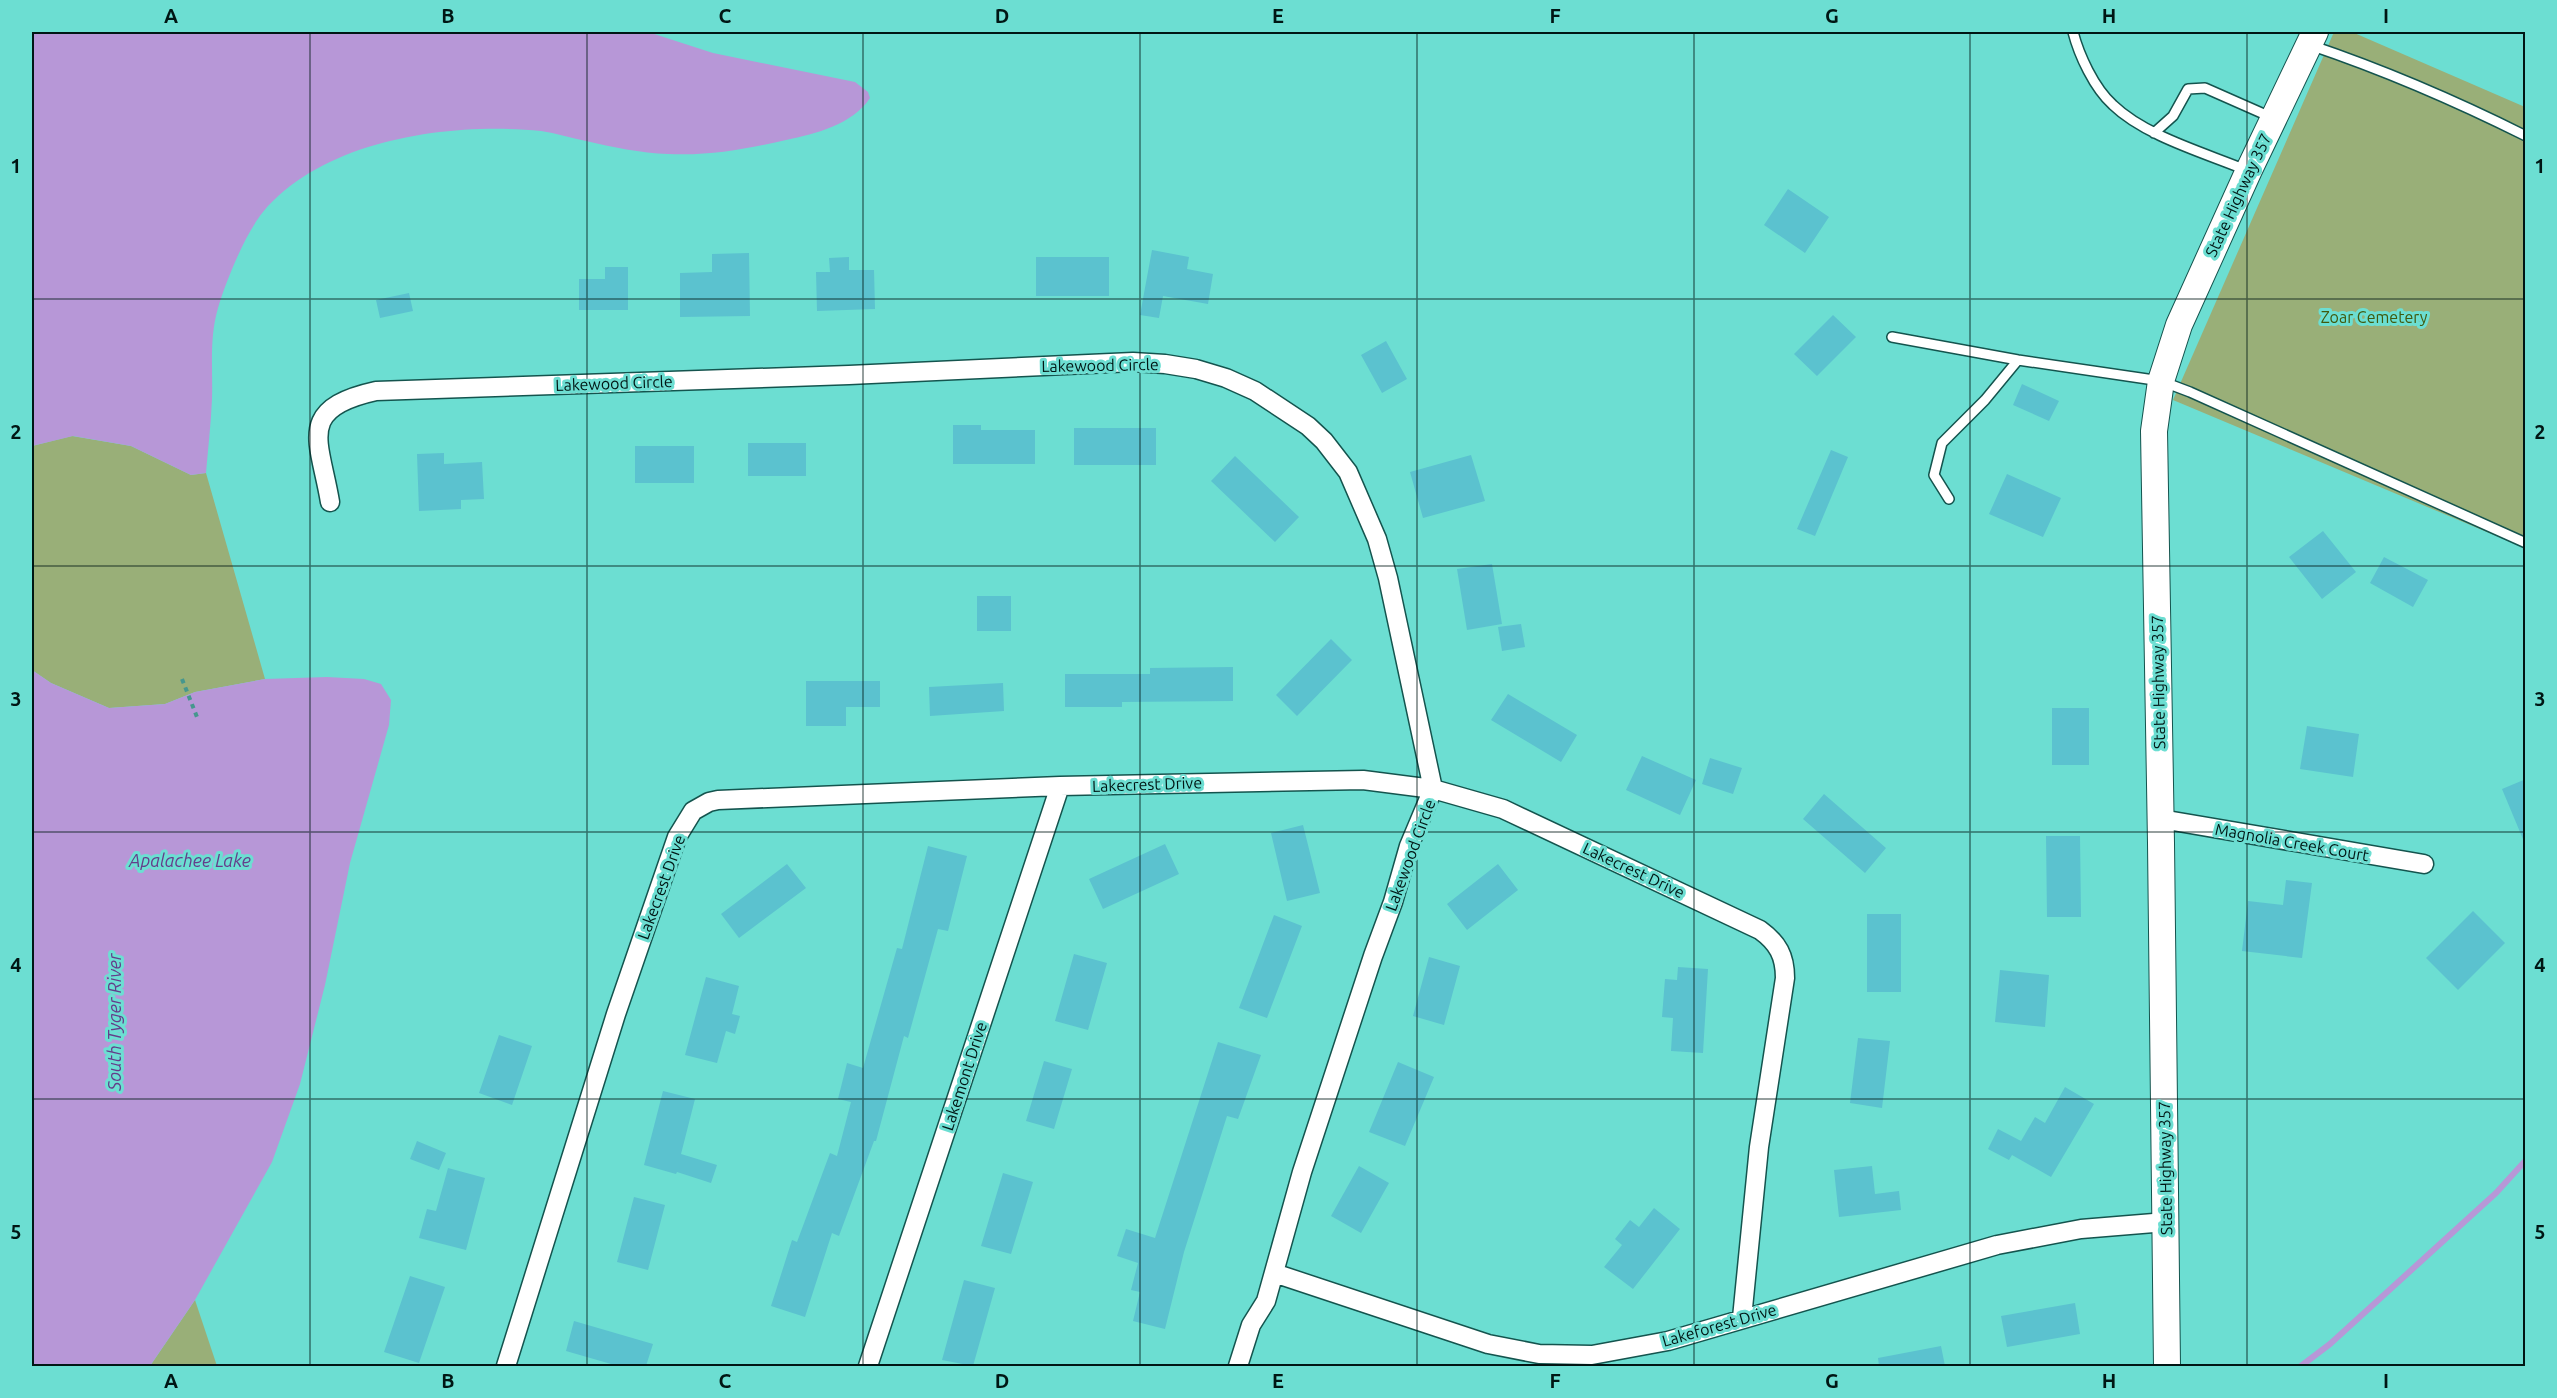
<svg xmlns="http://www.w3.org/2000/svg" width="2557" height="1398" font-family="Ubuntu,sans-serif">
  <rect width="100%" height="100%" fill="#6cded2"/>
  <path fill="#99af78" d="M 2334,32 L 2352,32 L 2525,107 L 2525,548 L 2173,400 Z
    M 72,436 L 131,446 L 191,475 L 206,473 L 265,679 L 195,692 L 165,704 L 109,708 L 51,683 L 32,670 L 32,446 Z
    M 195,1300 L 217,1366 L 150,1366 Z"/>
  <path fill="#b797d7" d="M 32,32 L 648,32 L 713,53 L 855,82 L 868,92 L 870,98 C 853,124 816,134 786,140 C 746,149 710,156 668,154 C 641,153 612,147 586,141 C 571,138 556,133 541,131 C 451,122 324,139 263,212 C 245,234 226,281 218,308 C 209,339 213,368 212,399 C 211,424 208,448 206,473 L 191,475 L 131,446 L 73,436 L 32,446 Z
    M 32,670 L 51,683 L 109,708 L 165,704 L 195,692 L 265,679 L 327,677 L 364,679 L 381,684 L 391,700 L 389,725 L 350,863 L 325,985 L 300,1084 L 272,1162 L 195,1300 L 150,1366 L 32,1366 Z"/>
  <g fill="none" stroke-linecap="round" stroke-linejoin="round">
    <path stroke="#b797d7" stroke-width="6" d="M 2301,1366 L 2330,1344 L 2496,1193 L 2526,1160"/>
  </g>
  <path fill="#5bc2cf" d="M 1788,189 L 1829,217 L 1805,253 L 1764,225 Z
    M 1152,250 L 1189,257 L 1187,269 L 1213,274 L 1208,304 L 1163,296 L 1159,318 L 1140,315 Z
    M 749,253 L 750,316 L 680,317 L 680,273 L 712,272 L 712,254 Z
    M 849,257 L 849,270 L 874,270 L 875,309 L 817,311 L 816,272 L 830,272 L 829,258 Z
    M 1036,257 L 1109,257 L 1109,296 L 1036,296 Z
    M 605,267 L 628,267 L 628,310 L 579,310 L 579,279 L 605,279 Z
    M 409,293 L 413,311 L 380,318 L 376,300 Z
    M 1833,315 L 1856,337 L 1817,376 L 1794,354 Z
    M 1386,341 L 1407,379 L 1382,393 L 1361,355 Z
    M 2022,384 L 2059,401 L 2049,421 L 2013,405 Z
    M 953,425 L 981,425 L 981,430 L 1035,430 L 1035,464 L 953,464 Z
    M 1074,428 L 1156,428 L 1156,465 L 1074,465 Z
    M 748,443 L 806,443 L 806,476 L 748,476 Z
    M 635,446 L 694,446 L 694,483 L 635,483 Z
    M 1831,450 L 1848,457 L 1815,536 L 1797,529 Z
    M 444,453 L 444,464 L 482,462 L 484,499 L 461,500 L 461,509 L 419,511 L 417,454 Z
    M 1471,455 L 1485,501 L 1423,518 L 1410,472 Z
    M 1235,456 L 1299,517 L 1275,542 L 1211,481 Z
    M 2007,474 L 2061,498 L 2043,537 L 1989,514 Z
    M 2323,531 L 2356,572 L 2322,599 L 2289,557 Z
    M 2384,557 L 2428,580 L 2413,607 L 2370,583 Z
    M 1492,564 L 1502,624 L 1467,630 L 1457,569 Z
    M 977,596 L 1011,596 L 1011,631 L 977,631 Z
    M 1521,624 L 1525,647 L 1502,651 L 1498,627 Z
    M 1331,639 L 1352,660 L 1297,716 L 1276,695 Z
    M 1233,667 L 1233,701 L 1122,702 L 1122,707 L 1065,707 L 1065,674 L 1150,674 L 1150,668 Z
    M 806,681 L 880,681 L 880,707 L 846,707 L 846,726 L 806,726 Z
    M 1003,683 L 1004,711 L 930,716 L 929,687 Z
    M 1508,694 L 1577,735 L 1561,762 L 1491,720 Z
    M 2052,708 L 2089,708 L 2089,765 L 2052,765 Z
    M 2307,726 L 2359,734 L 2353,777 L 2300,769 Z
    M 1642,756 L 1696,780 L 1680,815 L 1626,790 Z
    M 1710,758 L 1742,768 L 1733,794 L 1702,784 Z
    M 2526,779 L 2526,844 L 2525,844 L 2502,789 Z
    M 1824,794 L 1886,848 L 1865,873 L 1803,819 Z
    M 1303,825 L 1320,893 L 1287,901 L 1271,833 Z
    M 2046,836 L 2080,836 L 2081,917 L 2047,917 Z
    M 1165,844 L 1179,874 L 1103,909 L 1089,879 Z
    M 928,846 L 967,856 L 948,931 L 938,929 L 908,1038 L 904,1036 L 876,1141 L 874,1141 L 839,1236 L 832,1233 L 805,1317 L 771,1306 L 792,1240 L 797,1242 L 830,1153 L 837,1156 L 851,1102 L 838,1099 L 847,1063 L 863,1068 L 897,948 L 902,949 Z
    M 787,864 L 806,888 L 739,938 L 721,914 Z
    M 1498,864 L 1518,890 L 1467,930 L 1447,904 Z
    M 2286,880 L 2312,883 L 2302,958 L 2242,951 L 2248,901 L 2283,905 Z
    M 2473,911 L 2505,943 L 2458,990 L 2426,958 Z
    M 1867,914 L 1901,914 L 1901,992 L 1867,992 Z
    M 1274,915 L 1302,926 L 1267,1018 L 1239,1008 Z
    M 1074,954 L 1107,963 L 1088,1030 L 1055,1021 Z
    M 1429,957 L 1460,966 L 1444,1025 L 1413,1016 Z
    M 1678,967 L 1708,969 L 1703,1053 L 1671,1051 L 1673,1018 L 1662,1017 L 1665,979 L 1677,980 Z
    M 2000,970 L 2049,975 L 2045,1027 L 1995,1022 Z
    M 706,977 L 739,986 L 732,1014 L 740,1016 L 735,1034 L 726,1031 L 717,1063 L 685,1055 Z
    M 499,1035 L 532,1046 L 512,1105 L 479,1093 Z
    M 1858,1038 L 1890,1041 L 1882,1108 L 1850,1103 Z
    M 1218,1042 L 1261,1055 L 1238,1119 L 1227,1116 L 1184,1252 L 1165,1329 L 1133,1321 L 1140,1292 L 1131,1290 L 1138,1263 L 1117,1256 L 1126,1229 L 1155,1238 Z
    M 1044,1061 L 1072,1069 L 1054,1129 L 1026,1121 Z
    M 1398,1062 L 1434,1077 L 1405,1146 L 1369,1132 Z
    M 2065,1087 L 2094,1104 L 2051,1177 L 2012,1155 L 2009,1160 L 1988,1149 L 1998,1129 L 2021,1141 L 2035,1117 L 2045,1123 Z
    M 663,1091 L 695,1099 L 681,1154 L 717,1165 L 711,1183 L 677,1172 L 676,1174 L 644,1165 Z
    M 417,1141 L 446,1153 L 439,1170 L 410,1159 Z
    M 1359,1166 L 1389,1183 L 1361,1233 L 1331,1216 Z
    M 1872,1166 L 1875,1194 L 1899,1191 L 1901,1210 L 1839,1217 L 1834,1170 Z
    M 448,1168 L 485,1178 L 466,1250 L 419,1238 L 427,1209 L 436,1211 Z
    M 1003,1173 L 1033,1182 L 1011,1254 L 981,1246 Z
    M 634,1197 L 665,1205 L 648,1270 L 617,1262 Z
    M 1654,1208 L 1680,1229 L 1633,1289 L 1604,1267 L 1622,1245 L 1615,1239 L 1630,1220 L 1639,1227 Z
    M 410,1276 L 445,1287 L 419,1363 L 384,1352 Z
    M 964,1280 L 995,1288 L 973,1366 L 942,1360 Z
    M 2075,1303 L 2080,1334 L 2007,1347 L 2001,1316 Z
    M 574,1321 L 653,1344 L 646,1366 L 618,1366 L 566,1351 Z
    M 1941,1346 L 1945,1366 L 1879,1366 L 1878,1358 Z"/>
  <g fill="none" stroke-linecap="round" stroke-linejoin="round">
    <defs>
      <path id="service" d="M 2073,32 C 2079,55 2094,88 2113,105 C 2145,136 2205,153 2246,170
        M 2310,45 C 2384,70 2456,101 2526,136
        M 2154,133 L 2173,116 L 2188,89 L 2205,88 L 2273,118
        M 1892,337 L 2018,360 L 2161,381 L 2190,392 L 2526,543
        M 1949,499 L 1934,475 L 1942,443 L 1985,400 L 2018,360"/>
      <path id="minor" d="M 330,502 C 320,441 295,409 376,391 L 849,375 L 1133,362 L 1165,364 L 1196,369 L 1226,378 L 1255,391 L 1308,426 L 1324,441 L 1348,472 L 1377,539 L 1388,578 L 1433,789 L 1409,846 L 1393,902 L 1373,956 L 1302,1172 L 1266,1301 L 1251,1325 L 1238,1366
        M 2161,819 L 2424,864
        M 1274,1273 L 1488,1344 L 1539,1354 L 1592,1355 L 1668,1341 L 1997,1245 L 2081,1229 L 2166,1222
        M 506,1366 L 616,1014 L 677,837 L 693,811 L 709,802 L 718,800 L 1060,786 L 1363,780 L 1433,789 L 1503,809 L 1760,930 C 1778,943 1785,956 1785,978 L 1759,1147 L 1742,1318
        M 868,1366 L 1060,786"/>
      <path id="secondary" d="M 2167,1366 L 2161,843 L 2154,431 L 2161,381 L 2179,325 L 2249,170 L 2315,32"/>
    </defs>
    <use href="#service" stroke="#14544e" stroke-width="12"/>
    <use href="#minor" stroke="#14544e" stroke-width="21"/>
    <use href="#secondary" stroke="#14544e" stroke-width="28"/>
    <path stroke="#46978e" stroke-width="4" stroke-dasharray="4.5 4.5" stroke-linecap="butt" d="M 182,679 L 197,717"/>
    <use href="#service" stroke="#fff" stroke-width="9"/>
    <use href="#minor" stroke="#fff" stroke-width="18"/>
    <use href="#secondary" stroke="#fff" stroke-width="26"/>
  </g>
  <path fill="none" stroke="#001614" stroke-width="1.5" stroke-opacity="0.55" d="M 310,32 L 310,1366M 587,32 L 587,1366M 863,32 L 863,1366M 1140,32 L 1140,1366M 1417,32 L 1417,1366M 1694,32 L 1694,1366M 1970,32 L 1970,1366M 2247,32 L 2247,1366M 32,299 L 2526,299M 32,566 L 2526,566M 32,832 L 2526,832M 32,1099 L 2526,1099"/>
  <g text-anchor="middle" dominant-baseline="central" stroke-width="6" stroke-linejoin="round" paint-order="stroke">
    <g font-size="16" fill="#001614" stroke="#6cded2">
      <text transform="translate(2238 195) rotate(-65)">State Highway 357</text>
      <text transform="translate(1100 365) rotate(-1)">Lakewood Circle</text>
      <text transform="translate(614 383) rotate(-2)">Lakewood Circle</text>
      <text transform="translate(2158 682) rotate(-91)">State Highway 357</text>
      <text transform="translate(1147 784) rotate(-2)">Lakecrest Drive</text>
      <text transform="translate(2292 842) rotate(10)">Magnolia Creek Court</text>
      <text transform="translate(1410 855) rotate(-70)">Lakewood Circle</text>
      <text transform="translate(1634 870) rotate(25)">Lakecrest Drive</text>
      <text transform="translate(661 887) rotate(-70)">Lakecrest Drive</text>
      <text transform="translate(964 1076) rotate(-72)">Lakemont Drive</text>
      <text transform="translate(2165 1168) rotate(-91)">State Highway 357</text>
      <text transform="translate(1719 1325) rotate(-16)">Lakeforest Drive</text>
    </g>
    <g font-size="16" fill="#41590e" stroke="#6cded2">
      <text x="2374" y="317">Zoar Cemetery</text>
    </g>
    <g font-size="18" font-style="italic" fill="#653d8a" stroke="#6cded2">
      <text x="190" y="860">Apalachee Lake</text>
      <text transform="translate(114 1022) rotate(-90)">South Tyger River</text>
    </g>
  </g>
  <rect width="2557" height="1398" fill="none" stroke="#6cded2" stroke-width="66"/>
  <rect x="33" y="33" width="2491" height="1332" fill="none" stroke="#001614" stroke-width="2"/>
  <g font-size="20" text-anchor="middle" font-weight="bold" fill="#001614">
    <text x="171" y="23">A</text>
    <text x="448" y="23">B</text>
    <text x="725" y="23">C</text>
    <text x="1002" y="23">D</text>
    <text x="1278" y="23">E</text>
    <text x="1555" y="23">F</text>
    <text x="1832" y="23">G</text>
    <text x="2109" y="23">H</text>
    <text x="2386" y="23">I</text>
    <text x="16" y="173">1</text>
    <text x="2540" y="173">1</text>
    <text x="16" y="439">2</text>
    <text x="2540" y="439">2</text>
    <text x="16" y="706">3</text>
    <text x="2540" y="706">3</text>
    <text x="16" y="972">4</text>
    <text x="2540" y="972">4</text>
    <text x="16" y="1239">5</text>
    <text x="2540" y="1239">5</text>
    <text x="171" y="1388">A</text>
    <text x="448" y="1388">B</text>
    <text x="725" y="1388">C</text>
    <text x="1002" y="1388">D</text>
    <text x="1278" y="1388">E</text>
    <text x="1555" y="1388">F</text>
    <text x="1832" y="1388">G</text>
    <text x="2109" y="1388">H</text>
    <text x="2386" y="1388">I</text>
  </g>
</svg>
